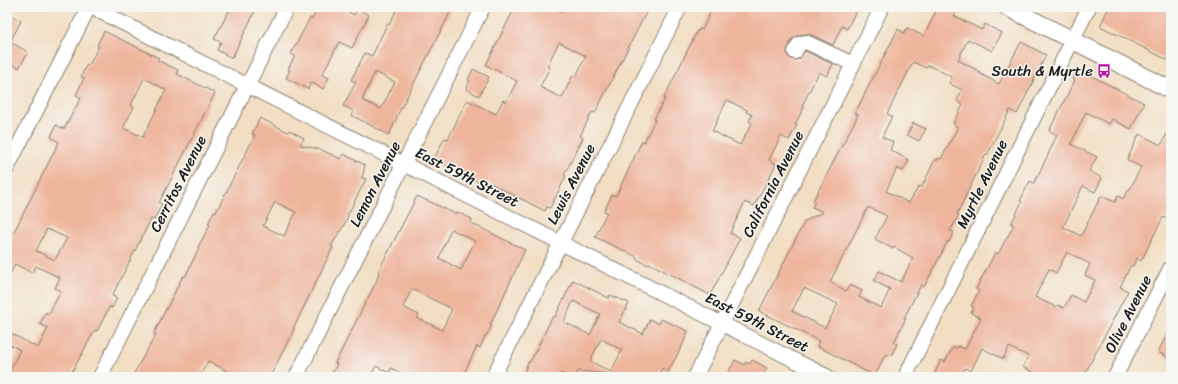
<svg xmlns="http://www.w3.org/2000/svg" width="1178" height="384" font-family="Sriracha,sans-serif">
  <rect width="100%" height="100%" fill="#f6f6f2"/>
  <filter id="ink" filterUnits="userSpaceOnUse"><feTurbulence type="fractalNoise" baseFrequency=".025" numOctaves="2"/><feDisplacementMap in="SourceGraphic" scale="8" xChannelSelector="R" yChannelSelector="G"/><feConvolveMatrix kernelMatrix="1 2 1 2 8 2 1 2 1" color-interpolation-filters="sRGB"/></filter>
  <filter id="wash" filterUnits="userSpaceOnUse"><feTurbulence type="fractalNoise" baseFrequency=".012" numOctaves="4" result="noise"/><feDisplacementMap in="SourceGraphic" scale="16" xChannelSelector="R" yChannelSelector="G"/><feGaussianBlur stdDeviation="0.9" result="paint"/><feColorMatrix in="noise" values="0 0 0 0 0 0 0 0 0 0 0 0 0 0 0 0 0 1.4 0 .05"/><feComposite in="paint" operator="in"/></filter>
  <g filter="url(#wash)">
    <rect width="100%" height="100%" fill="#f2dec2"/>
    <g id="blocks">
      <path fill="#efb59c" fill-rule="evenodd" d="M 231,7 L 257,7 L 232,58 L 217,50 L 221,42 L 214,39 Z
        M 318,7 L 339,7 L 354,15 L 357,9 L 369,15 L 352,48 L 339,42 L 322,75 L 329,78 L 323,89 L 311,82 L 308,89 L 286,78 L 290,70 L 288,69 L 295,56 L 291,54 L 310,18 L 312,19 Z
        M 398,7 L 453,7 L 396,118 L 397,118 L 389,135 L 351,115 L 354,111 L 343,106 L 356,82 L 351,80 L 365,53 L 372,56 L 387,24 L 389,25 ZM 375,72 L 395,82 L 381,109 L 362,100 Z
        M 515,7 L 552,7 L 562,12 L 565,7 L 574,7 L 582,11 L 584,7 L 649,7 L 595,113 L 592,112 L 580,136 L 583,138 L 564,175 L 566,176 L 550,208 L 547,207 L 545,211 L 488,182 L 486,186 L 434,159 L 444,139 L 445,138 L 448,139 L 467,100 L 496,114 L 503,100 L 506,102 L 517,81 L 486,65 ZM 559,42 L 586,56 L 576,76 L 573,75 L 562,98 L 540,87 L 550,67 L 547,66 Z
        M 713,7 L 858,7 L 847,29 L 842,26 L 833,45 L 809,34 L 804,34 L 797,36 L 791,40 L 787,52 L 788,56 L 791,59 L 795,60 L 799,59 L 805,51 L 833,64 L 827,76 L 819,72 L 802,106 L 804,107 L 795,125 L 797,125 L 789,140 L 781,136 L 769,160 L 776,164 L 754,206 L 745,202 L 730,233 L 740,238 L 710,295 L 649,263 L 648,265 L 636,259 L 637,257 L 595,237 L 607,212 L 604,211 L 612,195 L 616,196 L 642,141 L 644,142 L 655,120 L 654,119 L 665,99 L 664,98 L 697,31 L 699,31 L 700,28 L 702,30 ZM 727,100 L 747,110 L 746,112 L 752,115 L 749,121 L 752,123 L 740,145 L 712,131 Z
        M 938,7 L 958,7 L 954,16 L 982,30 L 985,24 L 1002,33 L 992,51 L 968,39 L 958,60 L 980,72 L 979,73 L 999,84 L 1021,42 L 1046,55 L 1017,114 L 1010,110 L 987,155 L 986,154 L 957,214 L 959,215 L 950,231 L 954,232 L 949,242 L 948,241 L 924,287 L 921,285 L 904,318 L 906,318 L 894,342 L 897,344 L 891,356 L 887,354 L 886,357 L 884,357 L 875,376 L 817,346 L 819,341 L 759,311 L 805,221 L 823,212 L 812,207 L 815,202 L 813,201 L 856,119 L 858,114 L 855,113 L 898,29 L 904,33 L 907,28 L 924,36 ZM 913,62 L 926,68 L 928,65 L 952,77 L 949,83 L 962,90 L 957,101 L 963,105 L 953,124 L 958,127 L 941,159 L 938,158 L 937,161 L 935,159 L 922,187 L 919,186 L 909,203 L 886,191 L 897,168 L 903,171 L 909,160 L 890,150 L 893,142 L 882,137 L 892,116 L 887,114 ZM 868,207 L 887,216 L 875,239 L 893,249 L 894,247 L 913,258 L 901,282 L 879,271 L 874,281 L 890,289 L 881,308 L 859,297 L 862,291 L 850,285 L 846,291 L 830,282 ZM 804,288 L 838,304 L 825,328 L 792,311 Z
        M 1109,7 L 1171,7 L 1171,54 L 1168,60 L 1100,26 Z
        M 7,13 L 21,21 L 10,42 L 28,52 L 19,68 L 7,62 Z
        M 104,31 L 159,58 L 157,60 L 178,70 L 177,74 L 215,93 L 159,203 L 162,204 L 154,220 L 151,219 L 112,296 L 117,298 L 112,308 L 110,306 L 97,331 L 95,330 L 69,377 L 7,377 L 20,350 L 7,343 L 7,331 L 38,348 L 48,328 L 40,324 L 46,312 L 49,314 L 61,291 L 55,288 L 60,278 L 36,266 L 32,273 L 15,264 L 7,280 L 7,246 L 59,142 L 51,137 L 56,125 L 64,129 L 81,98 L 76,95 L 84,78 L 81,77 L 87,64 L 89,65 L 99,46 L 97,45 ZM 144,78 L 166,90 L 143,137 L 123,128 L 134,107 L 131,105 ZM 47,229 L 67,238 L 55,260 L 36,251 Z
        M 473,69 L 489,77 L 479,96 L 466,89 L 470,81 L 468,80 Z
        M 1078,69 L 1144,103 L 1131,129 L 1112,119 L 1109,124 L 1086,112 L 1071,144 L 1097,157 L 1089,171 L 1102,178 L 1095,192 L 1083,186 L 1063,227 L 1081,236 L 1101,196 L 1115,202 L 1118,196 L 1123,199 L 1129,189 L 1130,189 L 1141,167 L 1127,160 L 1139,134 L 1161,145 L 1171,126 L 1171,221 L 1163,217 L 1141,261 L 1137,258 L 1133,266 L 1131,265 L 1120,287 L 1128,291 L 1083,377 L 1043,377 L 1023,367 L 1028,356 L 1009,347 L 1003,359 L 982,348 L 971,371 L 965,368 L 961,377 L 933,377 L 941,360 L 945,362 L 953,347 L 957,348 L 958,346 L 965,349 L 981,318 L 971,313 L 974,307 L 971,306 L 979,291 L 976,289 L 995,253 L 998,254 L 1014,225 L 1011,224 L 1022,202 L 1020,201 L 1030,181 L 1034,183 L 1047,157 L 1057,135 L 1049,131 L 1075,80 L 1073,79 ZM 1067,252 L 1090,264 L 1085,275 L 1095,280 L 1084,302 L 1071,295 L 1064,308 L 1058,305 L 1056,307 L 1035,297 L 1049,269 L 1056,273 Z
        M 260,118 L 288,132 L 289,130 L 304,138 L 300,145 L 322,150 L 341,159 L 343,154 L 365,165 L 362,178 L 366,179 L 348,214 L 348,216 L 343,227 L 331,246 L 333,247 L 293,329 L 294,329 L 270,377 L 224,377 L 227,371 L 208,361 L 199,377 L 132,377 L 156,334 L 154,333 L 183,276 L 185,277 L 199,248 L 198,247 L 210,225 L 208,224 L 214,211 L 216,212 L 255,135 L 252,134 ZM 275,202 L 296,212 L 284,236 L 263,226 Z
        M 913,123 L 926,129 L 919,141 L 907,135 Z
        M 417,196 L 456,214 L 457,212 L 472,219 L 471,223 L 525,250 L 490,325 L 492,326 L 486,336 L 485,336 L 480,348 L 477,346 L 462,377 L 409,377 L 391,368 L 389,373 L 376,366 L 370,377 L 330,377 L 337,364 L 335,363 L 377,280 L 379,273 L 378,272 ZM 451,229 L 475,241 L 461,270 L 439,258 ZM 412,289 L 452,309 L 442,330 L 417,318 L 419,315 L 403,307 Z
        M 573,280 L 609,298 L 610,295 L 629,303 L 619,322 L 643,334 L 650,319 L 659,324 L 661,319 L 688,331 L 684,340 L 685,340 L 668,372 L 662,368 L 658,377 L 608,377 L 610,374 L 578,371 L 575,377 L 570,377 L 561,373 L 559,377 L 524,377 L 526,373 L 524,372 L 529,361 L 530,362 L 553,316 L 555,317 ZM 573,301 L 600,314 L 590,335 L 564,322 ZM 601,339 L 622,350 L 611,372 L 590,361 Z
        M 1171,327 L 1171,359 L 1158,352 Z
        M 735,360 L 745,365 L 746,362 L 750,364 L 752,360 L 767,368 L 763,375 L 768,377 L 726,377 Z"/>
    </g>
  </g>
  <g filter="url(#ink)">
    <use href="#blocks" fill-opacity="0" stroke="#877d6f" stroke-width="1"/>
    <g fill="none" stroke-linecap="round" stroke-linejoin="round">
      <defs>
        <path id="minor" d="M 91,7 L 828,377
          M 795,52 L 799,44 L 806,42 L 853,64
          M 7,168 L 89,7
          M 100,377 L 287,7
          M 296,377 L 483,7
          M 493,377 L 680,7
          M 695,377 L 882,7
          M 905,377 L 1089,7
          M 1115,377 L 1171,267"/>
        <path id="major" d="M 1007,7 L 1171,90"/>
      </defs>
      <use href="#minor" stroke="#877d6f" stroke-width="16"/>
      <use href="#major" stroke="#877d6f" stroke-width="19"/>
      <use href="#minor" stroke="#fff" stroke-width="14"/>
      <use href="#major" stroke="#fff" stroke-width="17"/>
    </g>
  </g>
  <defs>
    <symbol id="bus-bare" viewBox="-9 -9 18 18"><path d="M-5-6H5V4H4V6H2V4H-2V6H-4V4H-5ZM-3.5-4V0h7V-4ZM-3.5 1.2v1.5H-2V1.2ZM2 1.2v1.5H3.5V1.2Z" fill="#b5179e" stroke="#f6f6f2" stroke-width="2.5" paint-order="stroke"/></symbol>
  </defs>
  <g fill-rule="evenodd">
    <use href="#bus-bare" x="1094" y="61" width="20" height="20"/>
  </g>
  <g text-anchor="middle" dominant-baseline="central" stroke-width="3" stroke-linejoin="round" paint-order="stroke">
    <g font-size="15" fill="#1c1c1c" stroke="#f6f6f2" text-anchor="end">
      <text x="1093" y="71">South &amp; Myrtle</text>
    </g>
    <g font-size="15" fill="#1c1c1c" stroke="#f6f6f2">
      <text transform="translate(467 177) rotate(27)">East 59th Street</text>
      <text transform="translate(178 184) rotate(-63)">Cerritos Avenue</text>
      <text transform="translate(375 184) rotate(-63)">Lemon Avenue</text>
      <text transform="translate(571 184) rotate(-63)">Lewis Avenue</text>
      <text transform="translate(773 184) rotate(-63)">California Avenue</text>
      <text transform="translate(982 184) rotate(-64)">Myrtle Avenue</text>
      <text transform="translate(1128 314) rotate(-63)">Olive Avenue</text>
      <text transform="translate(757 322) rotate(27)">East 59th Street</text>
    </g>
  </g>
  <rect width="1178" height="384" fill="none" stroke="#f6f6f2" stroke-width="24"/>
</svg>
